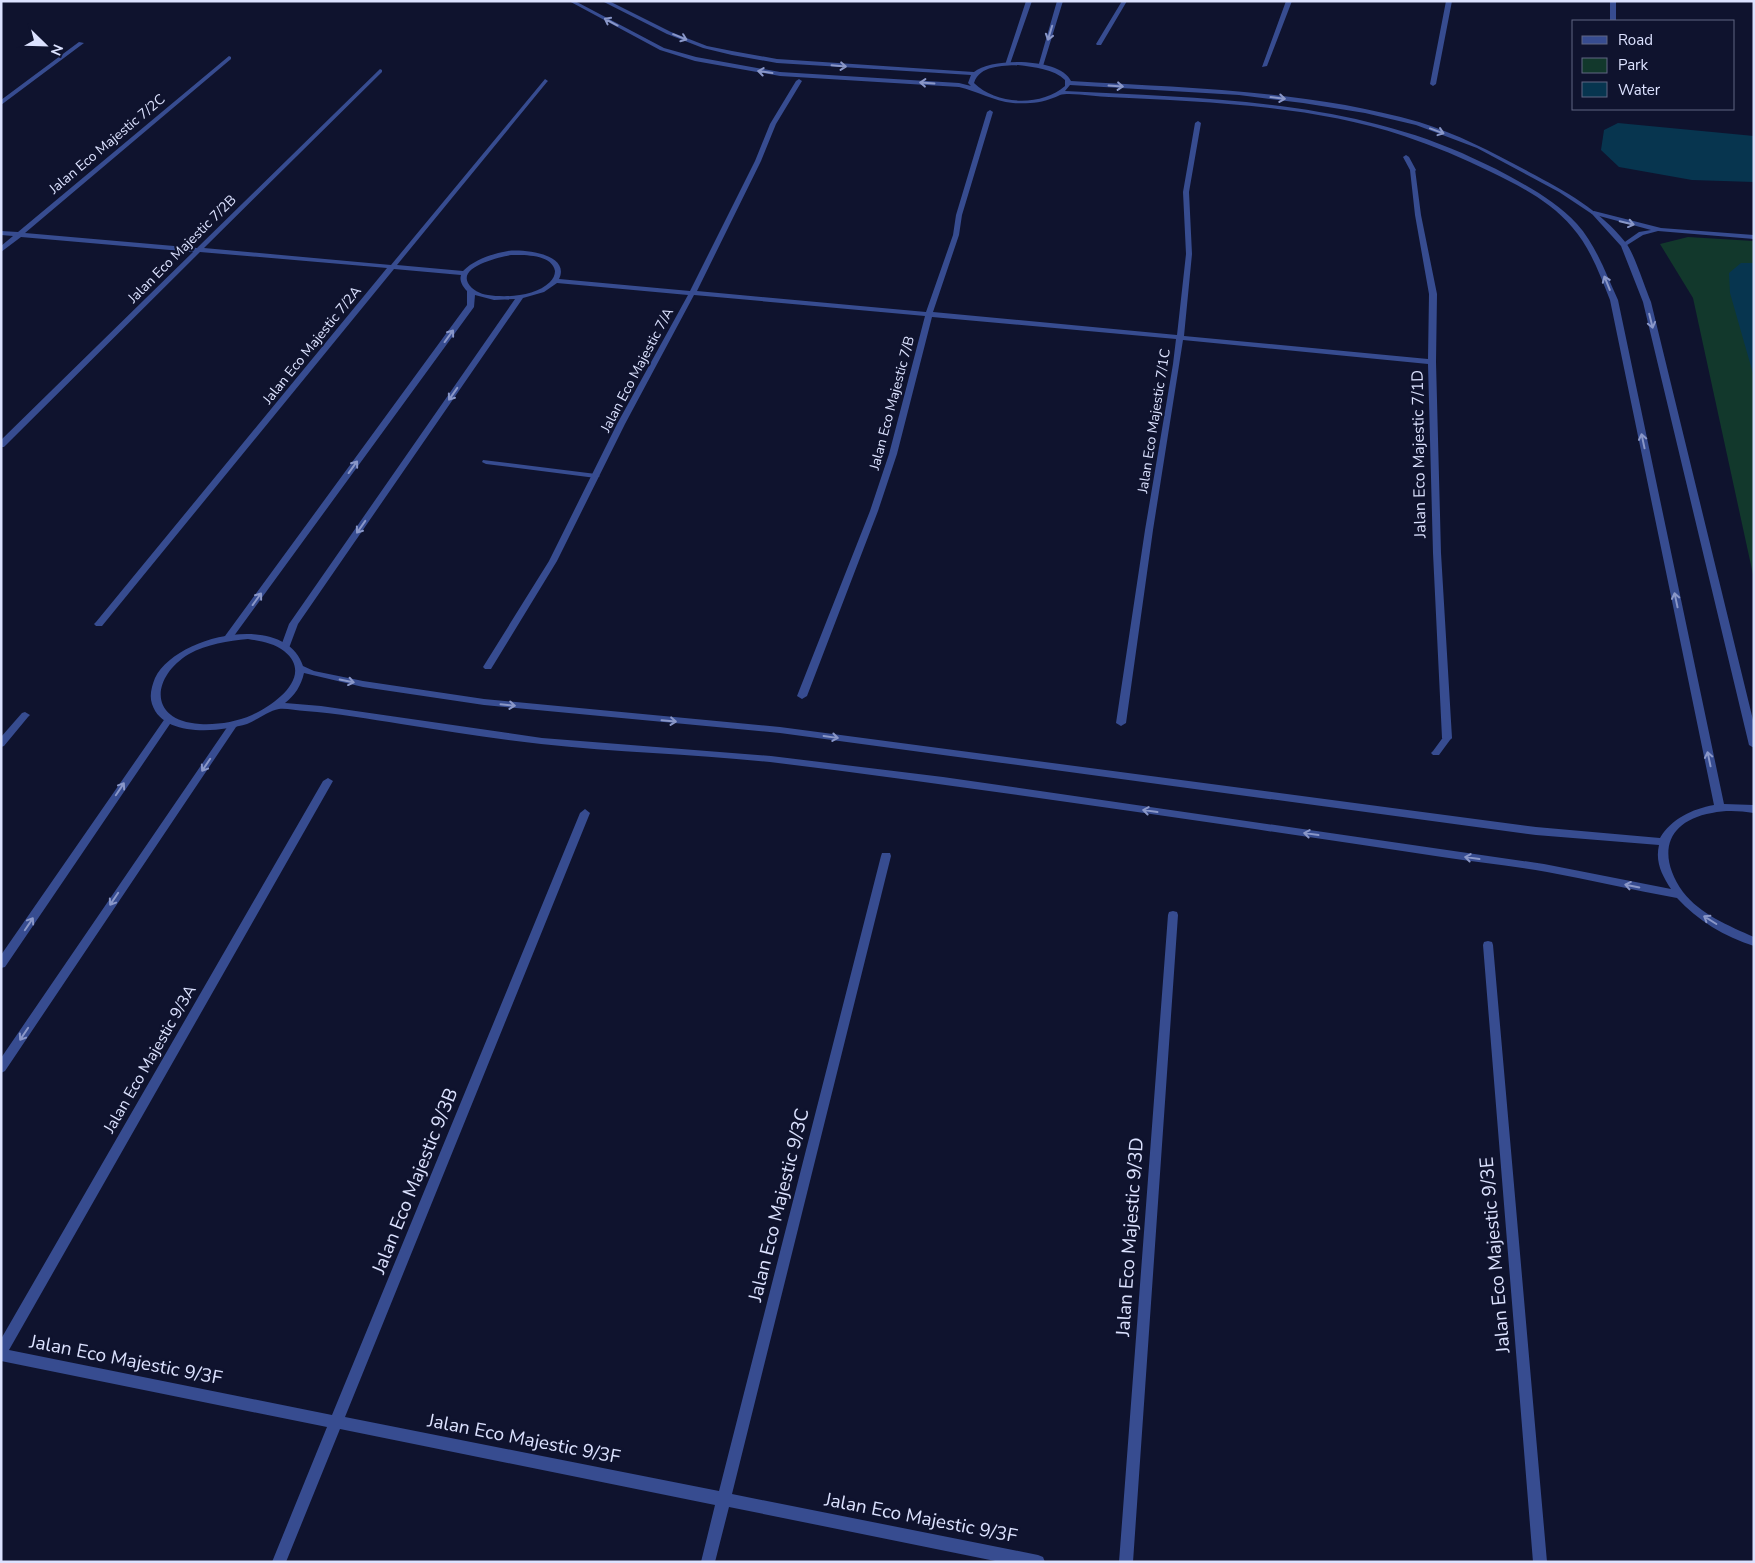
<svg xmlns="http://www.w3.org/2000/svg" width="1755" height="1563" font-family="'Nunito Sans',sans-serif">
  <rect width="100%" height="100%" fill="#0f132e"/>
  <path fill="#12382c" d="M 1688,237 L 1754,241 L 1754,579 L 1693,298 L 1660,244 Z"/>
  <path fill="#07354f" d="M 1618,123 L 1754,136 L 1754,182 L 1692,180 L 1619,167 L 1601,150 L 1604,130 Z
    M 1741,263 L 1754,263 L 1754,377 L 1730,293 L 1729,273 Z"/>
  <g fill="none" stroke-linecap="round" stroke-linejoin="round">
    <path fill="#374c90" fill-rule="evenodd" d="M 1406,155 L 1409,157 L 1416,170 L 1415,171 L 1410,170 L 1403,157 Z
      M 483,460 L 596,474 L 600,476 L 596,478 L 486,464 L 482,462 Z
      M 1447,735 L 1450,736 L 1452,738 L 1450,740 L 1439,755 L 1433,755 L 1431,753 L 1433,751 L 1444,736 Z"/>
    <path fill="#374c90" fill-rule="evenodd" d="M 1026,1 L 1032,1 L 1010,64 L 1005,65 Z
      M 1057,1 L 1063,1 L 1043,66 L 1038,67 Z
      M 1122,1 L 1127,1 L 1101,45 L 1097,45 L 1096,44 Z
      M 1286,1 L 1292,1 L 1267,66 L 1262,67 Z
      M 1446,1 L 1452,1 L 1436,84 L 1433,86 L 1430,84 Z
      M 1610,1 L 1616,1 L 1616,21 L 1610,21 Z
      M 79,42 L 84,43 L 1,105 L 1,100 Z
      M 229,56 L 231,57 L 231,59 L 25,233 L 197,248 L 380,69 L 382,70 L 382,72 L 204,248 L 391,265 L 545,79 L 548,81 L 547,82 L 397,265 L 463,271 C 475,259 492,254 508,251 C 524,249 571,254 559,279 L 690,291 L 755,161 L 770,124 L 796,81 L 799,79 L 802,81 L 776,124 L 761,161 L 697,291 L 926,312 L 953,235 L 956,215 L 987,112 L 990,110 L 993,112 L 962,215 L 959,235 L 933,312 L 1177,335 L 1186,254 L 1183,192 L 1195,123 L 1198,121 L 1201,123 L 1189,192 L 1192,254 L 1184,336 L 1428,359 L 1429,294 L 1415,215 L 1410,170 L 1415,169 L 1421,215 L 1437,294 L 1436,362 L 1441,553 L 1452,738 L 1447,741 L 1442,738 L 1433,553 L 1428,364 L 1183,340 L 1153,530 L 1126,723 L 1121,726 L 1116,723 L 1145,530 L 1173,364 L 1176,339 L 932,317 L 897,454 L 878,511 L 807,696 L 802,699 L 797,696 L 870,511 L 889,454 L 925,316 L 694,295 L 625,424 L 557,561 L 491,669 L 485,669 L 483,667 L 549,561 L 617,424 L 688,295 L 557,283 L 544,292 L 523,298 L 298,624 L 289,648 L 286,649 L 281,646 L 289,624 L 515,299 L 494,300 L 475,295 L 474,307 L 231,640 L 225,640 L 223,638 L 225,636 L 467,305 L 467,291 C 463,287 459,281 461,275 L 394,269 L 102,626 L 96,626 L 94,624 L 96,622 L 387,268 L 200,252 L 4,447 L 1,447 L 1,440 L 193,252 L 21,237 L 1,252 L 1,246 L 13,236 L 1,235 L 1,231 L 18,232 ZM 511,255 C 524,255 552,254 555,271 C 555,275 553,279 550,282 C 536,296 507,298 488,295 C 480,294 472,290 468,283 C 459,266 500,257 511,255 Z
      M 1594,211 L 1661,228 L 1754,235 L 1754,239 L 1658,231 L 1643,235 L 1624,247 L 1621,245 L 1622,244 L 1639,232 L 1651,230 L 1592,214 L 1591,213 Z
      M 25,712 L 30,715 L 28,717 L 4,746 L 1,747 L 1,737 L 22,713 Z
      M 169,716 L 172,717 L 174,719 L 172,721 L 5,967 L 1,968 L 1,955 L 166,717 Z
      M 233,722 L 238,725 L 236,727 L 5,1071 L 1,1073 L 1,1058 L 230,723 Z
      M 328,778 L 333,781 L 9,1350 L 332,1415 L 580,813 L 585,809 L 590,813 L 345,1417 L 719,1491 L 881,856 L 882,853 L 890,853 L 891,856 L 732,1494 L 1038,1555 L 1043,1557 L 1045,1562 L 1000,1562 L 729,1507 L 715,1562 L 701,1562 L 715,1505 L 340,1429 L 286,1562 L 272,1562 L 327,1427 L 1,1361 L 1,1339 L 323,781 Z
      M 1173,911 L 1177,912 L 1178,915 L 1133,1562 L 1119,1562 L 1168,915 L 1169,912 Z
      M 1488,941 L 1492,942 L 1493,945 L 1547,1562 L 1533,1562 L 1483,945 L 1484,942 Z"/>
    <path fill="#374c90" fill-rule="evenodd" d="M 569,1 L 575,1 L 664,48 L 696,57 L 780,72 L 959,83 L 971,86 L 968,83 L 971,75 L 777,63 L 732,55 L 703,48 L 667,34 L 602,1 L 609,1 L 671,32 L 707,46 L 732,51 L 777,59 L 974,72 C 992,57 1061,58 1071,81 C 1187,88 1307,90 1419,122 C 1458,134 1494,153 1529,172 C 1565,191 1600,210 1626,243 C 1634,253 1645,288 1651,302 L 1754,724 L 1754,748 L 1749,745 L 1643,302 L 1621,246 L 1592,214 L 1559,192 L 1477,148 L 1416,125 L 1365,113 L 1303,103 L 1239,95 L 1070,85 L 1065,91 C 1198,98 1338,99 1462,153 C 1473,158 1485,164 1496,169 C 1524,184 1555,200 1577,224 C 1596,245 1606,274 1618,300 L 1724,804 L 1754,805 L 1754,813 C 1740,811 1726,810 1712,813 C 1665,821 1657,856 1683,892 C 1700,914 1729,926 1754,937 L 1754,946 C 1725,937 1697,920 1677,898 C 1633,890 1590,880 1547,872 C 1512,866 1477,862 1442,857 C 1375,847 1308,837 1241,827 C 1087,805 933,782 778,763 C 700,754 620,753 541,744 C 494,739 448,731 401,724 C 369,719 337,713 305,711 C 297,711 286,708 279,709 C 268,711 257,720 247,724 C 220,732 163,738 152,704 C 149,695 152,686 155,678 C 176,635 285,611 303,666 L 314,671 L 363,681 L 484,699 L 780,727 L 1536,827 L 1660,838 C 1671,819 1692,809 1714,805 L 1610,300 C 1600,275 1590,247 1572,227 C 1551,202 1520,186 1491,172 C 1463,158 1434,146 1404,136 C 1310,105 1207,102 1109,97 C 1097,97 1070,92 1060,95 C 1058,96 1056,97 1053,98 C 1041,103 1026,104 1013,103 C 993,101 977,91 959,87 L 780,76 L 695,61 L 660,50 ZM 1018,65 C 1034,67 1054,69 1065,80 L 1065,86 C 1041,107 996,105 974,83 C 980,65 1002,66 1018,65 ZM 248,639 C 260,641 274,643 284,651 C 315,676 274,705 252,715 C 236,722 217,725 200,724 C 148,721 151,677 189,654 C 207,644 228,641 248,639 ZM 304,673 L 363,687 L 484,705 L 780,733 L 1536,835 L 1659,845 C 1655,862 1662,875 1671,889 L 1544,864 L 943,777 L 771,756 L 542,738 L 321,706 L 285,703 C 295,695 301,686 304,673 Z"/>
  </g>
  <defs><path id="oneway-shaft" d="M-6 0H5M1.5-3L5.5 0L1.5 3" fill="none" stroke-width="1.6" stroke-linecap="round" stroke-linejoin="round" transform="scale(1.25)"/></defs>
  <g stroke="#8a97c8">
    <use href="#oneway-shaft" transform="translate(611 22) rotate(-152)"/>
    <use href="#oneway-shaft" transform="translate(1050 33) rotate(107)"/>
    <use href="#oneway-shaft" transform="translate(680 37) rotate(22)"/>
    <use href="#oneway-shaft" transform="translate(839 66) rotate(5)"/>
    <use href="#oneway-shaft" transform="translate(765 72) rotate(-172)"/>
    <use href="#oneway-shaft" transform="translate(927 83) rotate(-176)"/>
    <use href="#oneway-shaft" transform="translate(1116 86) rotate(4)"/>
    <use href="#oneway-shaft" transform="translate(1278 98) rotate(7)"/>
    <use href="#oneway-shaft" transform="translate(1437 131) rotate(20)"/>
    <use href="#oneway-shaft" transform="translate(1627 223) rotate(13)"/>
    <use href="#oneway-shaft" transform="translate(1607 283) rotate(-112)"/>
    <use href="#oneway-shaft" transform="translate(1651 321) rotate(76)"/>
    <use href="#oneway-shaft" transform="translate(449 336) rotate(-54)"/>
    <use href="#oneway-shaft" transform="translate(453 394) rotate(125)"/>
    <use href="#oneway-shaft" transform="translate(1643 441) rotate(-102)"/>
    <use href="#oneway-shaft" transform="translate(353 467) rotate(-54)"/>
    <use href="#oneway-shaft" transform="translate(361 527) rotate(125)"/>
    <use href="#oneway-shaft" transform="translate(257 599) rotate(-54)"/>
    <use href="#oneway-shaft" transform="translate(1676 600) rotate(-102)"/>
    <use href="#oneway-shaft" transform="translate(347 681) rotate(12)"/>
    <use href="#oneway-shaft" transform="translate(508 705) rotate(6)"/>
    <use href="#oneway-shaft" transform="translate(669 721) rotate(5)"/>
    <use href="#oneway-shaft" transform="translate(831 737) rotate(8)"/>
    <use href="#oneway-shaft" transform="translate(1709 759) rotate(-102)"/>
    <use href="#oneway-shaft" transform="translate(206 765) rotate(124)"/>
    <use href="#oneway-shaft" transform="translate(120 789) rotate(-56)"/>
    <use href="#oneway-shaft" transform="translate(1150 811) rotate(-172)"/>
    <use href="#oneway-shaft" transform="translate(1311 834) rotate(-172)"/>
    <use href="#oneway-shaft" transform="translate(1472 858) rotate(-172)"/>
    <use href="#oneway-shaft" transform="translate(1632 886) rotate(-169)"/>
    <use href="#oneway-shaft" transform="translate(114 899) rotate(124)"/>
    <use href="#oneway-shaft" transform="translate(1710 920) rotate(-148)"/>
    <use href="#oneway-shaft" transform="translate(29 924) rotate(-56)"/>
    <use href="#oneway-shaft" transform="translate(24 1034) rotate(124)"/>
  </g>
  <g text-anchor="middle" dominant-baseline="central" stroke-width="4.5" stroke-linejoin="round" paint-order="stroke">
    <g font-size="14" fill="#dce2ff" stroke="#0f132e">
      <text transform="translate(107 144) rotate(-40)">Jalan Eco Majestic 7/2C</text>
      <text transform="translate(182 249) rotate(-45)">Jalan Eco Majestic 7/2B</text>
      <text transform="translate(312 345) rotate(-51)">Jalan Eco Majestic 7/2A</text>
      <text transform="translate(637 370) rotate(-62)">Jalan Eco Majestic 7/A</text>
      <text transform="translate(892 403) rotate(-75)">Jalan Eco Majestic 7/B</text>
      <text transform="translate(1154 421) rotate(-81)">Jalan Eco Majestic 7/1C</text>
    </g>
    <g font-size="16" fill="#dce2ff" stroke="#0f132e">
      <text transform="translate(1419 454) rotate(-91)">Jalan Eco Majestic 7/1D</text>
      <text transform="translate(150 1059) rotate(-60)">Jalan Eco Majestic 9/3A</text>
    </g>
    <g font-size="19" fill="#dce2ff" stroke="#0f132e">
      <text transform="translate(415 1181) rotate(-68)">Jalan Eco Majestic 9/3B</text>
      <text transform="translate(779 1205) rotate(-76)">Jalan Eco Majestic 9/3C</text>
      <text transform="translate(1130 1237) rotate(-86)">Jalan Eco Majestic 9/3D</text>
      <text transform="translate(1495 1255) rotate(-95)">Jalan Eco Majestic 9/3E</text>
      <text transform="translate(126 1360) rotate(11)">Jalan Eco Majestic 9/3F</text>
      <text transform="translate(524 1439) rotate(11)">Jalan Eco Majestic 9/3F</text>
      <text transform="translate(921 1518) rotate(11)">Jalan Eco Majestic 9/3F</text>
    </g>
  </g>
  <rect width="1755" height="1563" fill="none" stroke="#dce2ff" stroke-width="5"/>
  <rect x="1572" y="20" width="162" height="90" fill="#0f132e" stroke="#616682"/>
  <rect x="1582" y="36" width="25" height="8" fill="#374c90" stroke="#616682"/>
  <text x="1618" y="45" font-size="15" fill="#dce2ff">Road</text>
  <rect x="1582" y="58" width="25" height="15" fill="#12382c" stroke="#616682"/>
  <text x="1618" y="70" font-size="15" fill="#dce2ff">Park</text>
  <rect x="1582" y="82" width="25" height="15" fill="#07354f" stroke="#616682"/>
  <text x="1618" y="95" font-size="15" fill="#dce2ff">Water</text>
  <g transform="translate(45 45) rotate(113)" stroke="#0f132e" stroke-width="4" paint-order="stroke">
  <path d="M0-4L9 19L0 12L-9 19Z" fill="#dce2ff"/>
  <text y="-8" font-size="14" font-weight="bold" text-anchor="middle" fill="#dce2ff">N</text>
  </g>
</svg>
